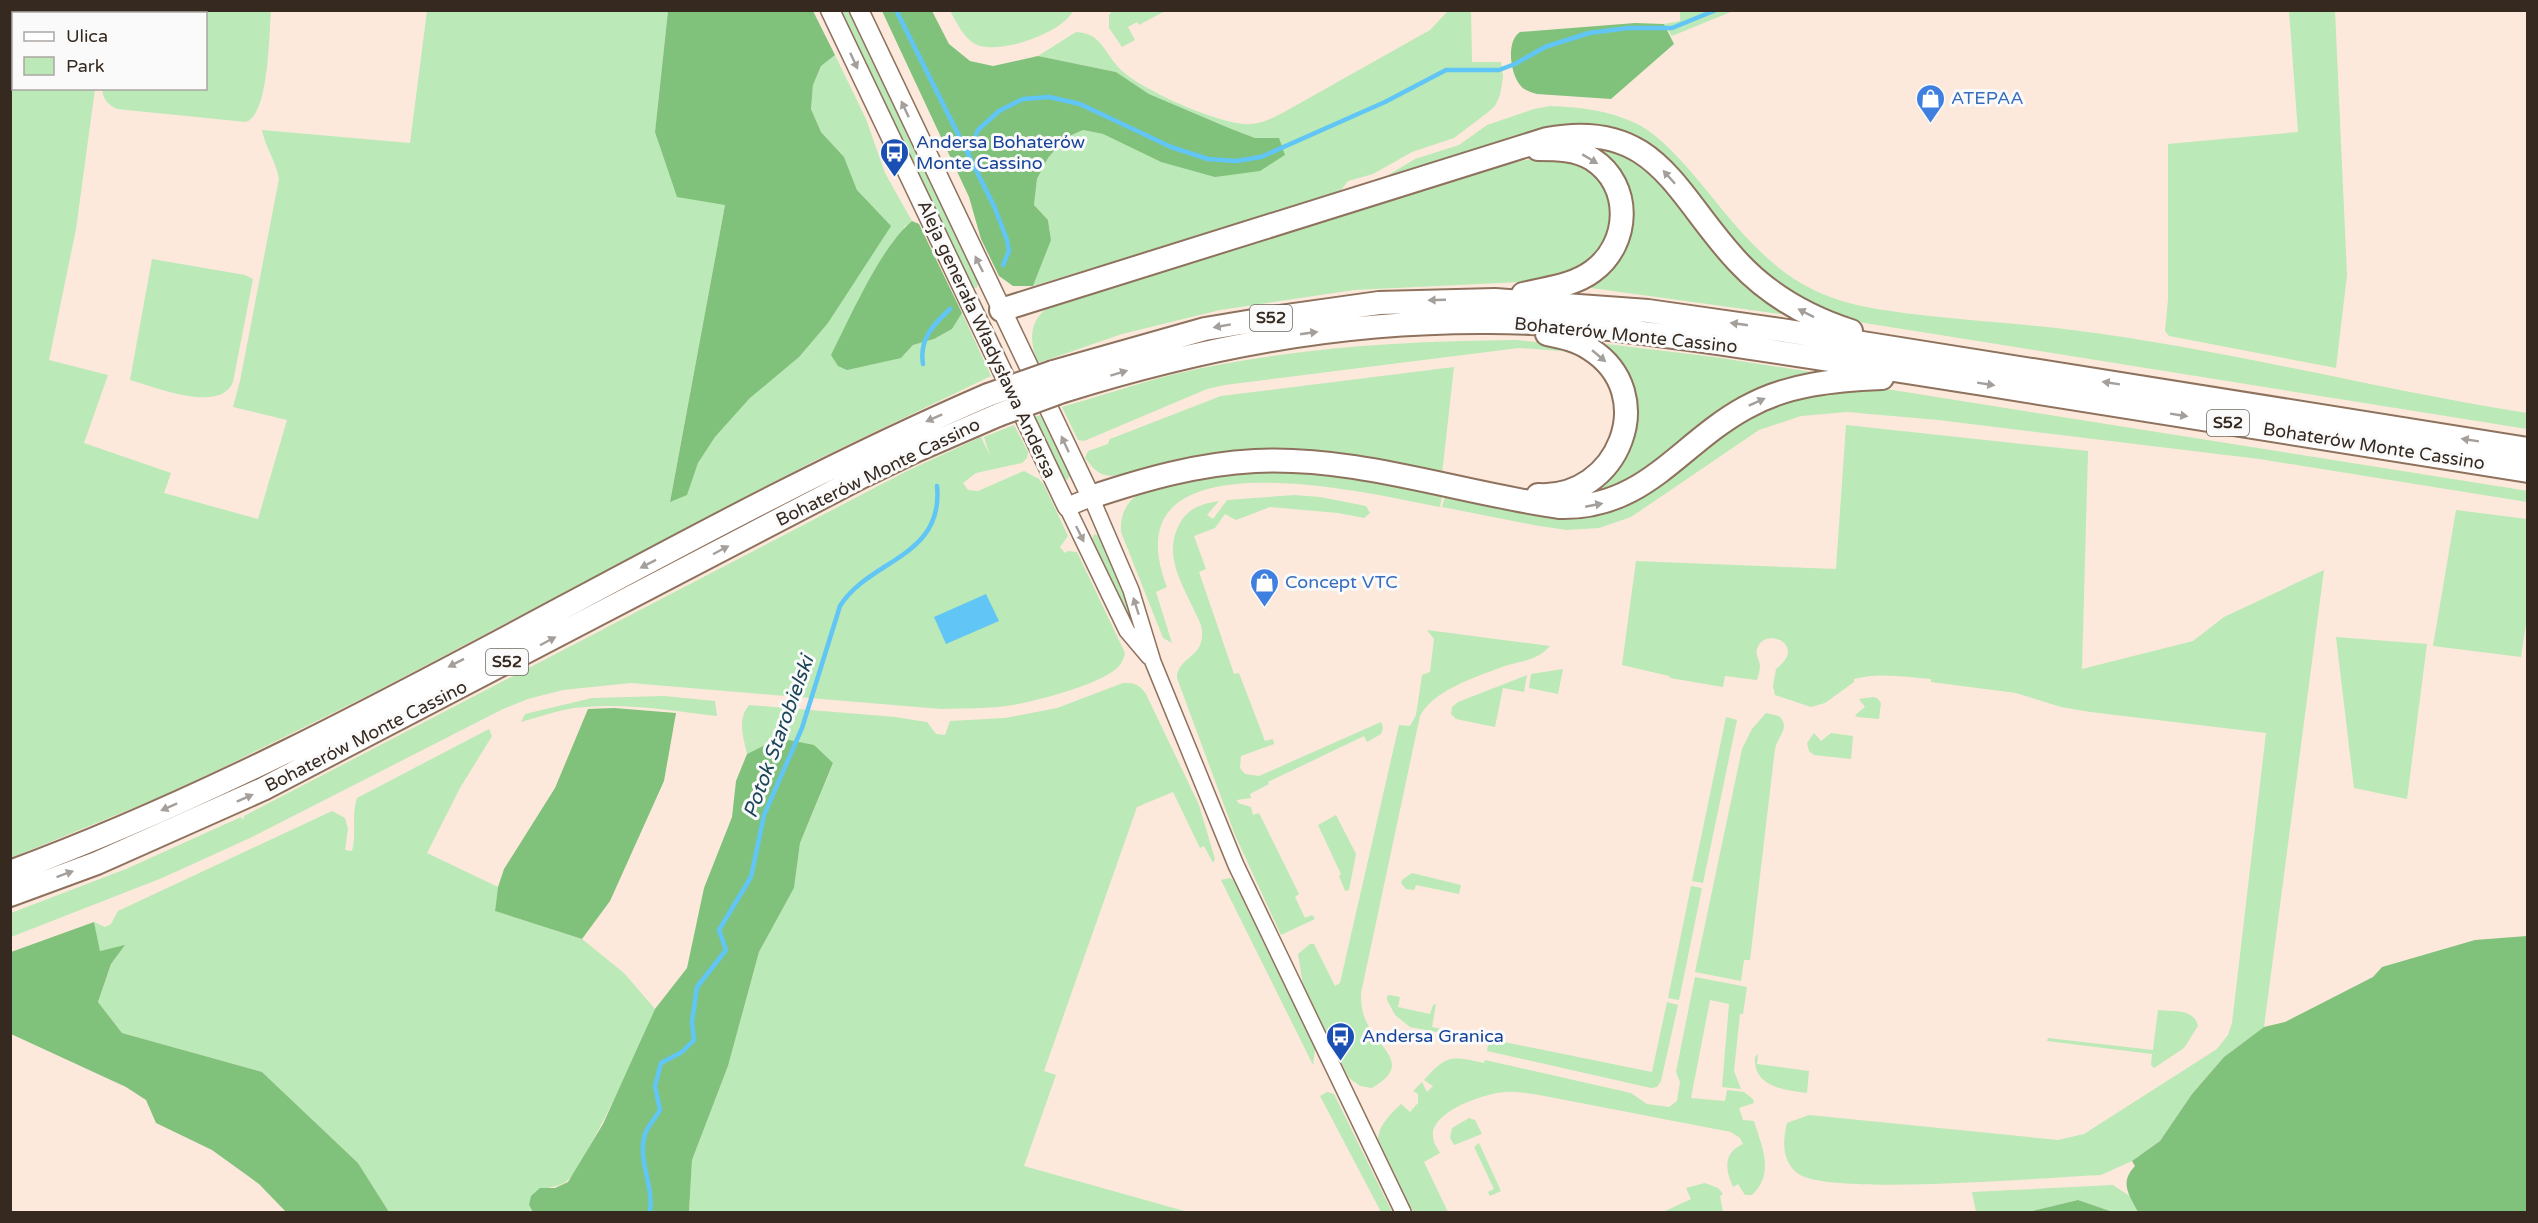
<svg xmlns="http://www.w3.org/2000/svg" width="2538" height="1223" font-family="'Varela Round',sans-serif">
  <rect width="100%" height="100%" fill="#fce9dc"/>
  <path fill="#bbe9b7" d="M 1113,10 L 1165,10 L 1165,11 L 1139,25 L 1137,22 L 1128,27 L 1135,40 L 1122,47 L 1109,28 L 1109,15 Z
    M 11,11 L 105,11 L 104,14 L 14,14 L 14,88 L 95,89 L 76,229 L 49,360 L 108,375 L 84,443 L 171,473 L 164,493 L 258,519 L 287,420 L 233,407 L 240,381 L 279,179 C 276,161 265,147 262,130 L 410,143 L 427,11 L 668,11 L 655,132 L 725,205 L 670,501 L 687,494 L 698,463 L 715,437 L 750,398 L 828,323 L 890,226 L 857,190 L 844,157 L 821,132 L 811,109 L 813,85 L 821,66 L 835,55 L 866,119 L 885,173 L 912,221 L 904,227 L 901,358 L 913,345 L 934,339 L 952,329 L 962,313 L 991,376 L 814,461 L 375,692 L 226,766 L 155,799 L 11,858 Z
    M 112,11 L 271,11 C 269,33 269,115 246,122 L 117,109 C 108,105 103,99 102,89 L 206,88 L 206,14 L 112,13 Z
    M 839,11 L 848,11 L 978,283 L 977,288 L 972,287 Z
    M 950,11 L 1073,11 C 1062,33 998,56 975,44 C 963,37 957,23 950,11 Z
    M 1448,11 L 1471,11 L 1472,62 L 1501,62 L 1503,77 L 1500,95 L 1495,106 L 1487,113 L 1454,138 L 1412,152 L 1373,174 L 1348,181 L 1338,194 L 1033,286 L 1051,239 L 1048,220 L 1034,205 L 1037,179 L 1048,158 L 1065,138 L 1083,130 L 1103,134 L 1161,162 L 1279,138 L 1255,138 L 1229,128 L 1149,94 L 1116,72 L 1038,56 L 1076,32 C 1102,33 1104,53 1120,69 C 1139,89 1224,127 1251,124 C 1264,123 1275,117 1286,111 L 1430,30 Z
    M 1680,11 L 1680,10 L 1733,11 L 1672,36 L 1664,24 L 1680,21 Z
    M 2289,11 L 2335,11 L 2347,275 L 2336,368 L 2169,336 L 2165,331 L 2168,300 L 2168,144 L 2298,132 Z
    M 1550,106 C 1578,107 1607,110 1633,122 C 1654,131 1670,149 1686,166 C 1724,209 1757,261 1810,288 C 1846,307 1889,311 1929,316 C 1976,321 2024,324 2072,330 C 2225,349 2375,389 2527,413 L 2527,429 L 1846,320 L 1814,307 L 1764,274 L 1634,138 L 1386,179 L 1385,177 L 1415,159 L 1459,145 L 1487,125 L 1534,109 Z
    M 1589,143 L 1607,146 L 1645,165 L 1759,293 L 1788,315 L 1591,288 C 1621,263 1645,230 1628,189 C 1622,175 1599,155 1589,143 Z
    M 1539,157 L 1568,159 L 1591,170 L 1605,187 L 1613,206 L 1610,238 L 1585,268 L 1541,281 L 1354,290 L 1220,310 L 1122,334 L 1038,363 C 1028,339 1029,317 1054,304 L 1492,168 Z
    M 152,259 L 245,275 L 253,279 L 233,382 C 220,414 155,387 130,380 Z
    M 1516,340 L 1555,344 L 1574,352 L 1519,348 L 1225,385 L 1207,389 L 1084,441 L 1078,440 L 1062,407 C 1098,397 1135,384 1171,375 C 1285,348 1400,341 1516,340 Z
    M 1607,344 L 1714,357 L 1818,373 L 1620,487 L 1578,498 L 1628,448 L 1634,431 L 1637,397 L 1632,382 L 1625,367 L 1606,348 Z
    M 1454,367 L 1442,474 C 1361,461 1282,441 1200,456 C 1179,460 1123,480 1105,475 C 1096,473 1091,465 1085,458 L 1088,451 L 1108,444 L 1110,439 L 1221,396 Z
    M 1880,388 L 2528,491 L 2527,502 L 2259,459 L 1938,420 L 1847,412 L 1801,416 L 1759,430 L 1631,517 L 1599,528 L 1567,530 L 1539,526 L 1442,507 L 1445,497 C 1490,505 1548,524 1594,516 C 1617,512 1635,497 1654,484 C 1684,461 1725,426 1759,411 C 1798,393 1838,392 1880,388 Z
    M 1040,415 L 1070,476 L 1067,480 L 1064,478 L 1035,417 Z
    M 1014,425 L 1028,452 L 1027,458 L 1022,463 L 976,473 L 963,483 L 968,490 L 978,491 L 1024,471 L 1039,479 L 1044,485 L 1068,536 L 1060,547 L 1065,553 L 1068,551 L 1077,552 L 1125,653 C 1124,658 1122,663 1119,666 C 1104,684 1030,703 1006,706 C 985,709 963,708 941,709 L 631,683 L 563,690 L 528,699 L 503,709 L 250,838 L 162,878 L 11,937 L 11,913 L 126,869 L 241,817 L 243,820 L 244,816 L 909,470 L 981,437 L 990,456 L 984,437 Z
    M 1846,425 L 2088,451 L 2082,669 L 2193,641 L 2224,617 L 2324,570 L 2264,1027 L 2224,1057 L 2192,1094 L 2160,1141 L 2132,1161 L 2101,1175 C 2052,1177 1825,1197 1797,1173 C 1781,1159 1783,1141 1787,1123 L 1809,1115 L 2058,1140 L 2084,1134 L 2217,1049 L 2228,1035 L 2232,1023 L 2266,733 L 2090,712 L 2061,707 L 2016,693 L 1931,682 L 1931,679 C 1905,677 1879,672 1854,679 L 1854,682 L 1825,703 L 1811,707 L 1775,695 L 1773,686 L 1776,669 C 1809,645 1764,625 1757,649 C 1755,656 1760,660 1760,666 C 1760,671 1758,676 1757,680 L 1725,676 L 1723,687 L 1670,678 L 1669,676 L 1622,665 L 1636,561 L 1836,569 Z
    M 1269,471 C 1328,473 1385,483 1442,496 L 1440,507 C 1367,493 1106,430 1167,587 L 1156,592 L 1172,643 L 1163,638 L 1121,532 C 1120,510 1129,498 1148,489 L 1233,473 Z
    M 1294,495 L 1320,497 L 1366,506 L 1370,513 L 1364,518 L 1338,513 L 1270,507 L 1236,520 L 1225,514 L 1215,528 L 1194,536 L 1206,569 L 1199,572 L 1234,674 L 1239,673 L 1265,741 L 1273,739 L 1274,744 L 1241,756 L 1240,768 L 1245,774 L 1259,776 L 1381,722 L 1383,728 L 1381,734 L 1367,742 L 1364,736 L 1268,782 L 1269,784 L 1250,794 L 1251,798 L 1237,800 L 1238,803 L 1251,807 L 1253,815 L 1259,813 L 1299,894 L 1295,897 L 1305,918 L 1312,915 L 1315,919 L 1281,935 L 1235,835 L 1177,678 C 1177,657 1204,658 1202,632 C 1202,624 1197,617 1194,610 C 1182,584 1164,556 1178,527 C 1186,509 1200,504 1219,501 L 1207,515 L 1213,519 L 1227,500 Z
    M 2456,510 L 2527,519 L 2528,611 L 2521,657 L 2433,646 Z
    M 1094,534 L 1099,536 L 1120,582 L 1140,640 L 1092,539 Z
    M 1427,630 L 1550,646 C 1534,663 1520,660 1499,668 C 1473,678 1433,691 1420,716 L 1361,993 C 1361,1005 1362,1014 1368,1025 C 1382,1051 1412,1065 1372,1088 L 1360,1086 L 1349,1078 L 1303,985 L 1298,954 L 1310,944 L 1314,944 L 1335,986 L 1340,983 L 1399,725 L 1410,726 L 1416,715 L 1422,675 L 1430,672 L 1434,639 Z
    M 2336,637 L 2427,644 L 2407,799 L 2354,788 Z
    M 1563,669 L 1558,694 L 1529,688 L 1531,674 Z
    M 1527,675 L 1524,692 L 1503,688 L 1495,727 L 1456,719 L 1451,714 L 1452,707 L 1458,702 Z
    M 1123,683 C 1135,683 1139,684 1146,694 L 1199,805 L 1215,859 L 1213,863 L 1204,846 L 1200,848 L 1173,792 L 1137,807 L 1044,1071 L 1056,1075 L 1024,1166 L 1188,1212 L 689,1212 L 692,1160 L 728,1066 L 759,952 L 794,888 L 800,843 L 833,764 L 779,738 L 747,754 C 743,736 737,720 749,705 L 895,717 L 927,722 L 936,734 L 945,735 L 950,721 L 1005,718 L 1057,708 Z
    M 664,696 L 715,701 L 717,716 C 670,710 621,702 574,708 C 556,711 538,717 521,722 L 525,714 L 592,698 Z
    M 1873,697 L 1877,698 L 1881,703 L 1879,719 L 1857,717 L 1855,715 L 1865,707 L 1859,699 Z
    M 1766,713 L 1779,716 C 1791,728 1778,735 1775,749 L 1750,960 L 1744,960 L 1741,981 L 1695,972 L 1742,749 L 1752,729 Z
    M 1726,717 L 1737,720 L 1703,883 L 1692,881 Z
    M 489,729 L 492,736 L 460,788 L 427,853 L 498,887 L 495,911 L 582,939 L 624,973 L 655,1009 C 630,1065 606,1122 573,1174 C 559,1196 537,1178 529,1205 L 533,1212 L 389,1212 L 358,1163 L 262,1072 L 122,1033 L 98,1002 L 111,964 L 124,946 L 100,951 L 94,922 L 105,927 L 111,924 L 118,911 L 332,811 L 345,818 L 348,829 L 345,850 L 352,851 C 357,833 351,815 357,798 Z
    M 1814,733 L 1821,741 L 1831,733 L 1853,736 L 1851,759 L 1814,755 L 1809,751 L 1807,743 Z
    M 1336,815 L 1356,854 L 1349,890 L 1345,891 L 1339,876 L 1341,874 L 1318,825 Z
    M 1412,873 L 1461,885 L 1459,894 L 1416,885 L 1414,890 L 1406,889 L 1401,883 L 1402,880 Z
    M 1230,878 L 1233,880 L 1315,1049 L 1313,1065 L 1221,880 Z
    M 1691,886 L 1702,888 L 1679,1000 L 1668,998 Z
    M 1695,977 L 1747,987 L 1743,1014 L 1740,1014 L 1734,1071 L 1741,1089 L 1722,1087 L 1729,1004 L 1710,1000 L 1691,1098 L 1725,1101 L 1727,1090 L 1744,1092 L 1753,1099 L 1754,1103 L 1739,1108 L 1743,1120 L 1754,1121 C 1762,1147 1775,1173 1752,1195 L 1745,1195 L 1738,1184 L 1733,1187 C 1725,1169 1723,1153 1743,1144 L 1740,1138 L 1731,1132 L 1534,1094 C 1525,1093 1515,1091 1505,1092 C 1486,1093 1431,1111 1433,1136 C 1433,1142 1437,1148 1440,1153 L 1424,1162 L 1448,1212 L 1413,1212 L 1378,1139 C 1379,1124 1391,1114 1401,1104 L 1410,1112 L 1418,1103 L 1418,1094 L 1413,1091 L 1422,1082 L 1427,1092 L 1433,1086 L 1424,1080 C 1447,1054 1452,1056 1484,1063 L 1485,1060 L 1631,1093 L 1647,1104 L 1669,1107 L 1677,1101 L 1680,1082 L 1676,1072 Z
    M 1389,995 L 1400,997 L 1398,1007 L 1430,1014 L 1433,1005 L 1436,1004 L 1432,1027 L 1475,1036 L 1474,1039 L 1410,1027 L 1395,1015 L 1387,1000 L 1387,996 Z
    M 1667,1002 L 1678,1005 L 1661,1081 L 1657,1087 L 1651,1088 L 1487,1051 L 1489,1039 L 1652,1072 Z
    M 2158,1010 C 2173,1012 2194,1008 2198,1026 L 2184,1048 L 2154,1068 L 2151,1065 L 2152,1054 L 2047,1041 L 2048,1038 L 2153,1050 Z
    M 1758,1054 L 1757,1064 L 1809,1071 L 1807,1093 C 1785,1090 1753,1087 1755,1057 Z
    M 1327,1092 L 1334,1094 L 1392,1212 L 1381,1212 L 1320,1096 Z
    M 1469,1118 L 1475,1120 L 1482,1134 L 1454,1145 L 1450,1138 L 1452,1128 Z
    M 1479,1143 L 1501,1191 L 1490,1196 L 1488,1192 L 1494,1189 L 1474,1147 Z
    M 1705,1183 L 1718,1188 L 1723,1194 L 1720,1196 L 1723,1212 L 1663,1212 L 1691,1199 L 1686,1188 Z
    M 2113,1185 L 2131,1197 L 2138,1212 L 2113,1212 L 2078,1200 L 2028,1212 L 1976,1212 L 1972,1192 Z"/>
  <path fill="#80c17c" d="M 668,11 L 813,11 L 835,55 L 821,66 L 813,85 L 811,109 L 821,132 L 844,157 L 857,190 L 891,226 L 828,323 L 799,357 L 750,398 L 715,437 L 698,463 L 687,495 L 670,502 L 725,205 L 677,197 L 655,132 Z
    M 882,11 L 932,11 L 949,44 L 970,61 L 993,66 L 1038,56 L 1116,72 L 1149,94 L 1229,128 L 1255,138 L 1279,138 L 1285,155 L 1260,171 L 1215,177 L 1161,162 L 1103,134 L 1083,130 L 1065,138 L 1048,158 L 1037,179 L 1034,205 L 1048,220 L 1051,240 L 1033,286 L 1013,286 L 999,276 L 981,239 L 969,197 Z
    M 1635,23 L 1664,24 L 1674,44 L 1611,99 L 1537,94 C 1530,92 1525,91 1520,85 C 1510,73 1506,41 1520,32 Z
    M 912,221 L 919,224 L 962,313 L 952,329 L 934,339 L 913,345 L 901,358 L 847,370 L 838,366 L 831,355 C 851,316 880,248 912,221 Z
    M 614,708 L 676,713 L 664,781 L 610,901 L 582,939 L 495,911 L 498,887 L 504,869 L 555,788 L 588,709 Z
    M 779,738 L 814,745 L 833,763 L 800,843 L 794,888 L 759,952 L 728,1066 L 692,1160 L 689,1212 L 533,1212 L 529,1205 L 531,1196 L 540,1188 L 555,1188 L 568,1182 L 603,1124 L 655,1009 L 687,968 L 704,888 L 732,817 L 736,781 L 747,754 Z
    M 94,922 L 100,951 L 125,945 L 111,964 L 98,1002 L 122,1033 L 262,1072 L 358,1163 L 389,1212 L 286,1212 L 259,1184 L 212,1150 L 156,1123 L 146,1100 L 126,1087 L 11,1034 L 11,952 Z
    M 2527,936 L 2527,1212 L 2138,1212 C 2129,1194 2119,1183 2135,1166 L 2132,1161 L 2160,1141 L 2192,1094 L 2224,1057 L 2264,1027 L 2285,1022 L 2373,977 L 2382,967 L 2475,940 Z
    M 2078,1200 L 2113,1212 L 2028,1212 Z"/>
  <path fill="#61c6f6" d="M 986,594 L 999,621 L 946,644 L 934,617 Z"/>
  <g fill="none" stroke-linecap="round" stroke-linejoin="round">
    <path stroke="#61c6f6" stroke-width="4.5" d="M 896,10 L 994,206 L 1007,240 L 1009,251 L 1003,265
      M 969,152 L 978,130 L 999,111 L 1023,99 L 1049,97 L 1080,104 L 1171,147 L 1208,159 L 1236,161 L 1261,157 L 1385,102 L 1446,70 L 1499,70 L 1515,64 L 1545,47 L 1589,33 L 1628,28 L 1672,28 L 1716,10
      M 923,364 C 919,339 933,325 950,309
      M 650,1212 C 654,1186 637,1159 645,1134 C 648,1126 656,1117 660,1110 L 655,1086 L 661,1063 L 682,1052 L 694,1040 L 692,1022 L 697,987 L 726,950 L 719,930 L 751,877 L 764,815 L 802,728 L 840,606 C 869,559 944,558 937,486"/>
    <defs>
      <path id="tertiary" d="M 1091,497 L 1131,590 L 1153,662 L 1236,865 L 1403,1212
        M 1067,507 L 1127,631 L 1149,657"/>
      <path id="secondary" d="M 830,10 L 1067,507 L 1091,497 L 859,10"/>
      <path id="motorway" d="M 1523,294 C 1547,288 1573,286 1593,271 C 1630,244 1633,185 1592,159 C 1576,149 1557,149 1538,149
        M 1001,310 L 1547,139 C 1658,118 1676,197 1739,263 C 1769,295 1808,317 1851,331
        M 1053,372 L 1205,329 L 1265,319 L 1379,303 L 1495,300 L 1648,311 L 1781,330 L 2528,449
        M 1063,391 C 1201,348 1335,322 1480,322 C 1560,321 1639,332 1718,343 C 1806,356 1895,370 1983,384 C 2164,413 2346,442 2528,471
        M 1538,495 C 1618,500 1661,394 1590,349 C 1577,340 1562,337 1547,334
        M 1091,497 C 1145,479 1198,464 1255,461 C 1358,456 1459,493 1560,507 C 1645,509 1678,445 1745,408 C 1787,384 1835,380 1882,378
        M 10,872 C 351,746 655,539 988,395
        M 10,895 L 97,863 L 263,789 L 863,476 L 915,451 L 998,415"/>
    </defs>
    <use href="#tertiary" stroke="#8e725e" stroke-width="18"/>
    <use href="#secondary" stroke="#8e725e" stroke-width="21"/>
    <use href="#motorway" stroke="#8e725e" stroke-width="26"/>
    <use href="#tertiary" stroke="#fff" stroke-width="15"/>
    <use href="#secondary" stroke="#fff" stroke-width="18"/>
    <use href="#motorway" stroke="#fff" stroke-width="22"/>
    <defs>
      <path id="motorway-bridge" d="M 988,395 L 1053,372
        M 998,415 L 1063,391"/>
    </defs>
    <use href="#motorway-bridge" stroke="#8e725e" stroke-width="26" stroke-linecap="butt"/>
    <use href="#motorway-bridge" stroke="#fff" stroke-width="22"/>
  </g>
  <defs><path id="oneway-solid" d="M-6-.8H1V-3.2L6.5 0L1 3.2V.8H-6Z" transform="scale(1.5)"/></defs>
  <g fill="#a49f9b">
    <use href="#oneway-solid" transform="translate(854 61) rotate(65)"/>
    <use href="#oneway-solid" transform="translate(905 109) rotate(-115)"/>
    <use href="#oneway-solid" transform="translate(1590 159) rotate(31)"/>
    <use href="#oneway-solid" transform="translate(1669 177) rotate(-132)"/>
    <use href="#oneway-solid" transform="translate(979 264) rotate(-116)"/>
    <use href="#oneway-solid" transform="translate(1437 300) rotate(178)"/>
    <use href="#oneway-solid" transform="translate(1806 313) rotate(-153)"/>
    <use href="#oneway-solid" transform="translate(1739 324) rotate(-172)"/>
    <use href="#oneway-solid" transform="translate(1222 326) rotate(170)"/>
    <use href="#oneway-solid" transform="translate(1309 333) rotate(-8)"/>
    <use href="#oneway-solid" transform="translate(1599 356) rotate(40)"/>
    <use href="#oneway-solid" transform="translate(1119 373) rotate(-17)"/>
    <use href="#oneway-solid" transform="translate(2111 383) rotate(-171)"/>
    <use href="#oneway-solid" transform="translate(1986 384) rotate(9)"/>
    <use href="#oneway-solid" transform="translate(1757 402) rotate(-24)"/>
    <use href="#oneway-solid" transform="translate(2179 415) rotate(9)"/>
    <use href="#oneway-solid" transform="translate(934 418) rotate(156)"/>
    <use href="#oneway-solid" transform="translate(2470 440) rotate(-171)"/>
    <use href="#oneway-solid" transform="translate(1065 444) rotate(-115)"/>
    <use href="#oneway-solid" transform="translate(1594 505) rotate(-11)"/>
    <use href="#oneway-solid" transform="translate(1080 534) rotate(64)"/>
    <use href="#oneway-solid" transform="translate(721 550) rotate(-28)"/>
    <use href="#oneway-solid" transform="translate(648 564) rotate(153)"/>
    <use href="#oneway-solid" transform="translate(1136 606) rotate(-108)"/>
    <use href="#oneway-solid" transform="translate(548 641) rotate(-28)"/>
    <use href="#oneway-solid" transform="translate(456 663) rotate(153)"/>
    <use href="#oneway-solid" transform="translate(245 798) rotate(-24)"/>
    <use href="#oneway-solid" transform="translate(169 807) rotate(156)"/>
    <use href="#oneway-solid" transform="translate(65 874) rotate(-20)"/>
  </g>
  <defs>
    <symbol id="shop-pin" viewBox="-11 -11 22 30"><path d="M0 17L-7.5 6A9.5 9.5 0 1 1 7.5 6Z" fill="#3f7fe0" stroke="#fafafa"/><path d="M-5-2.5h2.3a2.7 3.5 0 0 1 5.4 0H5L5.5 6h-11ZM-1.5-2.5h3a1.5 2.3 0 0 0-3 0Z" fill="#fff"/></symbol>
    <symbol id="bus-pin" viewBox="-11 -11 22 30"><path d="M0 17L-7.5 6A9.5 9.5 0 1 1 7.5 6Z" fill="#1a4fb4" stroke="#fafafa"/><path d="M-5-6H5V4H4V6H2V4H-2V6H-4V4H-5ZM-3.5-4V0h7V-4ZM-3.5 1.2v1.5H-2V1.2ZM2 1.2v1.5H3.5V1.2Z" fill="#fff"/></symbol>
  </defs>
  <g fill-rule="evenodd">
    <use href="#shop-pin" x="1914" y="82" width="33" height="45"/>
    <use href="#bus-pin" x="878" y="136" width="33" height="45"/>
    <use href="#shop-pin" x="1248" y="566" width="33" height="45"/>
    <use href="#bus-pin" x="1324" y="1020" width="33" height="45"/>
  </g>
  <g text-anchor="middle" dominant-baseline="central" stroke-width="6" stroke-linejoin="round" paint-order="stroke">
    <g fill="#fafafa" stroke="#706861" stroke-width="1.5">
      <rect x="1250" y="305" width="42" height="26" rx="4.5"/>
      <rect x="2207" y="410" width="42" height="26" rx="4.5"/>
      <rect x="486" y="649" width="42" height="26" rx="4.5"/>
    </g>
    <g font-size="16" font-weight="bold" fill="#352920">
      <text x="1271" y="318">S52</text>
      <text x="2228" y="423">S52</text>
      <text x="507" y="662">S52</text>
    </g>
    <g font-size="18" fill="#366cbe" stroke="#fafafa" text-anchor="start">
      <text x="1951" y="98">ATEPAA</text>
      <text x="1285" y="582">Concept VTC</text>
    </g>
    <g font-size="18" fill="#164399" stroke="#fafafa" text-anchor="start">
      <text x="916" y="142">Andersa Bohaterów<tspan x="916" dy="21">Monte Cassino</tspan></text>
      <text x="1362" y="1036">Andersa Granica</text>
    </g>
    <g font-size="18" fill="#352920" stroke="#fafafa">
      <text transform="translate(1626 335) rotate(6)">Bohaterów Monte Cassino</text>
      <text transform="translate(987 339) rotate(65)">Aleja generała Władysława Andersa</text>
      <text transform="translate(2374 446) rotate(9)">Bohaterów Monte Cassino</text>
      <text transform="translate(878 472) rotate(-26)">Bohaterów Monte Cassino</text>
      <text transform="translate(366 736) rotate(-27)">Bohaterów Monte Cassino</text>
    </g>
    <g font-size="20" font-style="italic" fill="#1a4559" stroke="#fafafa">
      <text transform="translate(779 737) rotate(-70)">Potok Starobielski</text>
    </g>
  </g>
  <rect width="2538" height="1223" fill="none" stroke="#352920" stroke-width="24"/>
  <rect x="12" y="12" width="195" height="78" fill="#fafafa" stroke="#aba6a3" stroke-width="1.5"/>
  <rect x="24" y="32" width="30" height="9" fill="#ffffff" stroke="#aba6a3" stroke-width="1.5"/>
  <text x="66" y="42" font-size="18" fill="#352920">Ulica</text>
  <rect x="24" y="57" width="30" height="18" fill="#bbe9b7" stroke="#aba6a3" stroke-width="1.5"/>
  <text x="66" y="72" font-size="18" fill="#352920">Park</text>
</svg>
